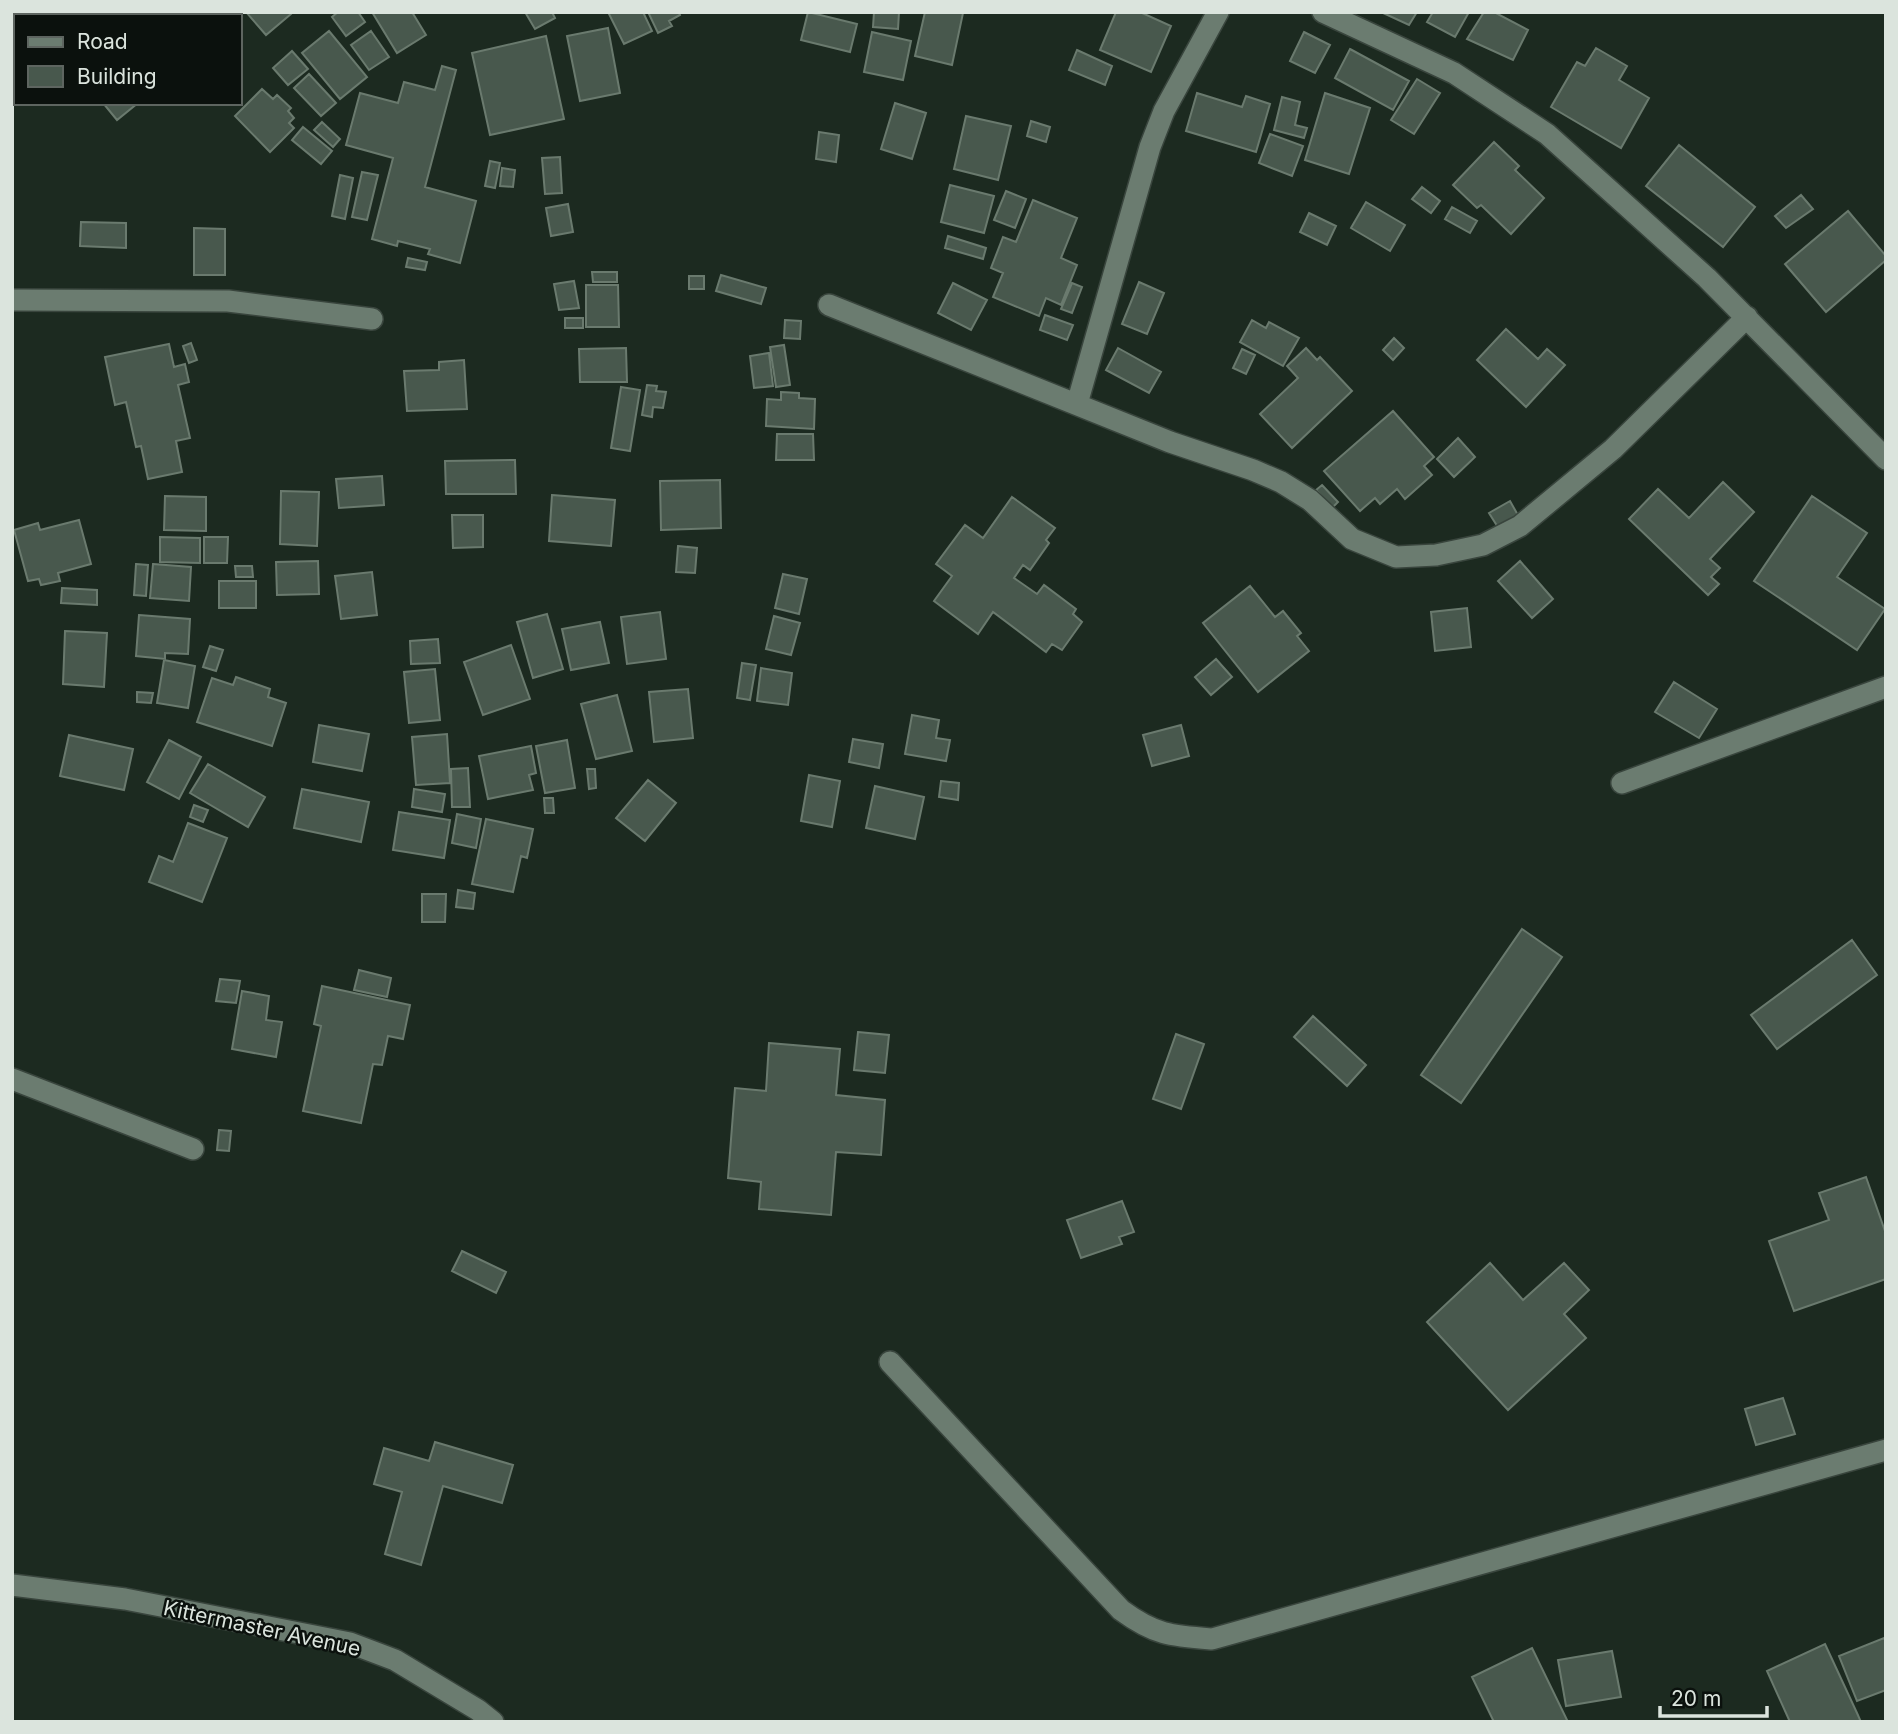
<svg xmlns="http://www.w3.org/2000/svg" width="1898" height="1734" font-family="Inter,sans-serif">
  <rect width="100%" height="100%" fill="#1c2a20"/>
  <path fill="#48584d" stroke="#6a7a6e" stroke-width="2" d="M 246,12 L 290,12 L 291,14 L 266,35 Z
    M 338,12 L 358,12 L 365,22 L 346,36 L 332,17 Z
    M 372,12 L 412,12 L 426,35 L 397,53 Z
    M 525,12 L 552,12 L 555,18 L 535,29 Z
    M 608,12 L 643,12 L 652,31 L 624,44 Z
    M 648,12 L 679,12 L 680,15 L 669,21 L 672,26 L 658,33 Z
    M 808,12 L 857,24 L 850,52 L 801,40 Z
    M 874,12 L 899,12 L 898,29 L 873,27 Z
    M 925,12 L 963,13 L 952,65 L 915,56 Z
    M 1116,12 L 1140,12 L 1171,26 L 1151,72 L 1100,50 Z
    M 1381,12 L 1417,12 L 1409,25 Z
    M 1433,12 L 1469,12 L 1455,37 L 1427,22 Z
    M 1484,12 L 1494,12 L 1528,30 L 1513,60 L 1467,39 Z
    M 608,28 L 620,93 L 580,101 L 567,36 Z
    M 329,31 L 367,77 L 340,99 L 302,53 Z
    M 371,31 L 389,57 L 369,70 L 351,45 Z
    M 872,32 L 911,41 L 903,80 L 864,72 Z
    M 1304,32 L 1330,45 L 1315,73 L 1290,61 Z
    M 546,36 L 564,119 L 490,135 L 472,53 Z
    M 1596,48 L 1627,66 L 1619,80 L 1649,98 L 1621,148 L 1551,107 L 1577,62 L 1585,66 Z
    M 1350,49 L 1409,81 L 1393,110 L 1335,78 Z
    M 1077,50 L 1112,66 L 1105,85 L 1069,70 Z
    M 292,51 L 308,69 L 288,85 L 273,68 Z
    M 12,62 L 16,62 L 16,99 L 12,100 Z
    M 442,66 L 456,70 L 425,187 L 476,201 L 460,263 L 428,254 L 430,249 L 398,241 L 397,246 L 372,239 L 393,158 L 346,145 L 360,93 L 398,103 L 404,82 L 435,90 Z
    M 309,74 L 336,103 L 321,116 L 294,88 Z
    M 1417,79 L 1440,93 L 1414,134 L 1391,120 Z
    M 262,89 L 273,99 L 277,95 L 291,108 L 288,111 L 294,118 L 289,123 L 294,128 L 270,152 L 235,116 Z
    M 1197,93 L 1242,107 L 1246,96 L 1270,104 L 1256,152 L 1186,131 Z
    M 1325,93 L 1370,108 L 1349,174 L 1305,160 Z
    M 1282,97 L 1300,102 L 1295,125 L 1307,128 L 1304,138 L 1274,130 Z
    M 103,103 L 138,103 L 117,120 Z
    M 895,103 L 926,113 L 912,159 L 881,149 Z
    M 966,116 L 1011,126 L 998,180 L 954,169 Z
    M 1031,121 L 1050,127 L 1046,142 L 1027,136 Z
    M 322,122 L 340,139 L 333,147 L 314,130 Z
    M 303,127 L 332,151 L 321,164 L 292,140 Z
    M 819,132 L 839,135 L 836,162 L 816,159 Z
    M 1270,134 L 1303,146 L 1292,176 L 1259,163 Z
    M 1494,142 L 1519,166 L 1515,170 L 1544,198 L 1511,234 L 1481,205 L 1477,208 L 1453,185 Z
    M 1679,145 L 1755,207 L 1723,247 L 1646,186 Z
    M 560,157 L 562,193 L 545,194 L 542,158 Z
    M 490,161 L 500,163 L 495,188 L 485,186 Z
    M 502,168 L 515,170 L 513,187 L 500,186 Z
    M 362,172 L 378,175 L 367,220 L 352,217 Z
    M 340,175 L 353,178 L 345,219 L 332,216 Z
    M 950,185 L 994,196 L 984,233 L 941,222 Z
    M 1422,187 L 1440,201 L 1431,213 L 1412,199 Z
    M 1006,191 L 1026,199 L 1015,228 L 994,220 Z
    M 1801,195 L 1813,209 L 1786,228 L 1775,216 Z
    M 1033,200 L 1077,218 L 1061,258 L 1077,265 L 1061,305 L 1046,298 L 1039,316 L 993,297 L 1003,273 L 991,268 L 1003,237 L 1016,242 Z
    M 1366,202 L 1405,225 L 1390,251 L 1351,228 Z
    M 568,204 L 573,232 L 551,236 L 546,208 Z
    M 1452,207 L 1477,221 L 1470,233 L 1445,219 Z
    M 1848,211 L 1886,256 L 1886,260 L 1826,312 L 1785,264 Z
    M 1309,213 L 1336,226 L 1327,245 L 1300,232 Z
    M 81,222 L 126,223 L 126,248 L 80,246 Z
    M 194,228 L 225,229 L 225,275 L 194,275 Z
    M 948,236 L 986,248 L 983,259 L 945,248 Z
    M 408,258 L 427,262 L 425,270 L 406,267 Z
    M 592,272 L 617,272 L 617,282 L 593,282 Z
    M 721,275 L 766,288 L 761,304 L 716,291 Z
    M 689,276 L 704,276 L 704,289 L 689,289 Z
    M 574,281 L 579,308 L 559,310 L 554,284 Z
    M 1139,282 L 1164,293 L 1147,334 L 1122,324 Z
    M 953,283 L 987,300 L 971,330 L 938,313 Z
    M 1072,283 L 1082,287 L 1072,313 L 1061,309 Z
    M 586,285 L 618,285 L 619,327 L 586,327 Z
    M 1045,315 L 1073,325 L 1067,340 L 1040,330 Z
    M 565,318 L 583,318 L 583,328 L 565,328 Z
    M 785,320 L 801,321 L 800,339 L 784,338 Z
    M 1252,320 L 1266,328 L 1269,322 L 1299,338 L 1283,366 L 1240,342 Z
    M 1506,329 L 1538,359 L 1547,349 L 1565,365 L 1526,407 L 1477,360 Z
    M 1394,338 L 1404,348 L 1393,360 L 1383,350 Z
    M 191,343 L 197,360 L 189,363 L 183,346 Z
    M 169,344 L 174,367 L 185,364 L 189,382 L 178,385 L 190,438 L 176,441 L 182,472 L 148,479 L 141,446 L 136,447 L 126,402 L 115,405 L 105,357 Z
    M 784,345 L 790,385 L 776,387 L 770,347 Z
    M 626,348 L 627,382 L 580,382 L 579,349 Z
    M 1118,348 L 1161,372 L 1149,393 L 1106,370 Z
    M 1306,348 L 1317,360 L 1320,357 L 1352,391 L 1292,448 L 1260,414 L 1298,378 L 1287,366 Z
    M 1242,349 L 1255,355 L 1246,374 L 1233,368 Z
    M 769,353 L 773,386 L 754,388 L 750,356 Z
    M 464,360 L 467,409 L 407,411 L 404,371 L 439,370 L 439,362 Z
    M 647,385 L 657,386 L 656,391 L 666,392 L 663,408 L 653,407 L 652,417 L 642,415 Z
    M 621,387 L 640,390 L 630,451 L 611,448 Z
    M 781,392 L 799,393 L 799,398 L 815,399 L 814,429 L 766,426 L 767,399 L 781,400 Z
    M 1393,411 L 1434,457 L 1424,466 L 1432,475 L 1405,499 L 1397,489 L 1380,504 L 1375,498 L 1360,511 L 1324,471 Z
    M 777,434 L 813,434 L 814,460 L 776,460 Z
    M 1458,438 L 1475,457 L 1454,477 L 1437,459 Z
    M 515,460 L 516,494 L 446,494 L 445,461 Z
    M 382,476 L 384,505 L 339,508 L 336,479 Z
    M 720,480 L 721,528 L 661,530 L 660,481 Z
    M 1723,482 L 1754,512 L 1710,559 L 1720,568 L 1711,577 L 1719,584 L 1708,595 L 1629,519 L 1658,489 L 1689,518 Z
    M 1322,485 L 1338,502 L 1332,508 L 1316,490 Z
    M 281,491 L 319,492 L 317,546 L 280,544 Z
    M 552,495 L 615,500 L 611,546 L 549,541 Z
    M 165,496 L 206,497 L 206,531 L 164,530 Z
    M 1812,496 L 1867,533 L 1837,577 L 1885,609 L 1857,650 L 1754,581 Z
    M 1012,497 L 1055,528 L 1046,540 L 1049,543 L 1030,570 L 1023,565 L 1014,578 L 1037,594 L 1044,585 L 1076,609 L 1073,614 L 1082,622 L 1062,650 L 1052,644 L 1046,652 L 993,612 L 978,634 L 934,601 L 952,576 L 936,564 L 965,525 L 983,538 Z
    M 1510,501 L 1519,517 L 1499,529 L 1489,513 Z
    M 452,515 L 483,515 L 483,547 L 453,548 Z
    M 79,520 L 91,564 L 58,573 L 60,581 L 41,585 L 39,579 L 28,581 L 14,530 L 38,523 L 40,530 Z
    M 160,537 L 200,538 L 200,563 L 160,562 Z
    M 204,537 L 228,537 L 227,563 L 204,563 Z
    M 678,546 L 697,548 L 695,573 L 676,572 Z
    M 318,561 L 319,594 L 277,595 L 276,562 Z
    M 1520,561 L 1553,599 L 1532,618 L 1498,581 Z
    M 136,564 L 148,565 L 146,596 L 134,595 Z
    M 153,564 L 191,567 L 189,601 L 150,598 Z
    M 235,566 L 252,566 L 253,577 L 236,577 Z
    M 372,572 L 377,615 L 341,619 L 335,576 Z
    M 783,574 L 807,579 L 799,614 L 775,608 Z
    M 219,581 L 256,581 L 256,608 L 219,608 Z
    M 1250,586 L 1275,617 L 1283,611 L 1301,633 L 1297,636 L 1309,651 L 1258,692 L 1203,623 Z
    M 62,588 L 97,590 L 97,605 L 61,603 Z
    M 1467,608 L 1471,647 L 1435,651 L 1431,612 Z
    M 660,612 L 666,659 L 627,664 L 621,617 Z
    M 547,614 L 563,669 L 533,678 L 517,622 Z
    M 139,615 L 190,619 L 188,654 L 165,653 L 165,659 L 136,656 Z
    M 774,616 L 800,623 L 791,655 L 766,649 Z
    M 600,622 L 609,663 L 571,670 L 562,629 Z
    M 65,631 L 107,633 L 104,687 L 63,684 Z
    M 438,639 L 440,663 L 411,664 L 410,641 Z
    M 511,645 L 530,699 L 483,715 L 464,662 Z
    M 210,646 L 223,650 L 216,671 L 203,667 Z
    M 1216,659 L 1232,677 L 1211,695 L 1195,677 Z
    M 164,660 L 195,666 L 188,708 L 157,703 Z
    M 742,663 L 756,665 L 750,700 L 737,698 Z
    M 761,668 L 792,673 L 788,705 L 757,701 Z
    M 435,669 L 440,720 L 409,723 L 404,672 Z
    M 236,677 L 270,689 L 268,697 L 286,703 L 272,746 L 197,722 L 212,678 L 233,685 Z
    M 1674,682 L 1717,709 L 1699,738 L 1655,712 Z
    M 688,689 L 693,738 L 654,742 L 649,692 Z
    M 137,692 L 153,693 L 151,703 L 137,702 Z
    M 617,695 L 632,751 L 596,759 L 581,704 Z
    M 912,715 L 939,720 L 936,738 L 950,740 L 946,761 L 905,754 Z
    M 319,725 L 369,734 L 362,771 L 313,762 Z
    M 1181,725 L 1189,756 L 1152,766 L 1143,735 Z
    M 447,734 L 450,783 L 416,785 L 412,737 Z
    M 69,735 L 133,749 L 124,790 L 60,776 Z
    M 853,739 L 883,744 L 879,768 L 849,762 Z
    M 169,740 L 201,757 L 179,799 L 147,782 Z
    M 567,740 L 575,788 L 545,793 L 536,746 Z
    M 531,746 L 536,773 L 529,775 L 533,790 L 488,799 L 479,756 Z
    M 208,764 L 265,797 L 248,827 L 190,793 Z
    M 468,768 L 470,807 L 452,807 L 451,769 Z
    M 587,769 L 595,769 L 596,788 L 589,789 Z
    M 809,775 L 840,781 L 832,827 L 801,821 Z
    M 648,780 L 676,803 L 645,841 L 616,818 Z
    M 941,781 L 959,783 L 958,800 L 939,797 Z
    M 875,786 L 924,797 L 915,839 L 866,828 Z
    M 302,789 L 369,802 L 361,842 L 294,828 Z
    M 414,789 L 445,794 L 442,812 L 412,807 Z
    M 544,798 L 553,798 L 554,813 L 545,813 Z
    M 194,805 L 208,810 L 203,822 L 190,817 Z
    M 399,812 L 450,820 L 444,858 L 393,850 Z
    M 457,814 L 481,819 L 476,848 L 452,843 Z
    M 486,819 L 533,829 L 527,858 L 521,856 L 513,892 L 472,884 Z
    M 188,823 L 227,838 L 202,902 L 149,882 L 159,856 L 173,862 Z
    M 458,890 L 475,893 L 473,909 L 456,907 Z
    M 422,894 L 446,894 L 445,922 L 422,922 Z
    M 1522,929 L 1562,957 L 1461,1103 L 1421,1075 Z
    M 1852,940 L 1877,975 L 1777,1049 L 1751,1015 Z
    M 359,970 L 391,978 L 387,997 L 354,990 Z
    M 220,979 L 240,981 L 236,1003 L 216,1001 Z
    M 322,986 L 410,1005 L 403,1039 L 388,1036 L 382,1065 L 373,1064 L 361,1123 L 303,1111 L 321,1026 L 314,1024 Z
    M 242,991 L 269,996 L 266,1020 L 282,1022 L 276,1057 L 232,1049 Z
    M 1313,1016 L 1366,1065 L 1347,1086 L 1294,1037 Z
    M 858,1032 L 889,1035 L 885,1073 L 854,1070 Z
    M 1176,1034 L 1204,1044 L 1181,1109 L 1153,1099 Z
    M 769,1043 L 840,1049 L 836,1095 L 885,1100 L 881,1155 L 836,1152 L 831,1215 L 759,1209 L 761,1182 L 728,1178 L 735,1088 L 766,1091 Z
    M 219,1130 L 231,1131 L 229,1151 L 217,1150 Z
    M 1866,1177 L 1886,1234 L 1886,1279 L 1794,1311 L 1769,1241 L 1829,1220 L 1819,1193 Z
    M 1122,1201 L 1134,1232 L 1119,1237 L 1122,1244 L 1081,1258 L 1067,1220 Z
    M 462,1251 L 506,1272 L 496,1293 L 452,1271 Z
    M 1490,1263 L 1523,1300 L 1564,1263 L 1589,1290 L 1564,1314 L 1586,1338 L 1508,1410 L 1427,1322 Z
    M 1783,1398 L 1795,1434 L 1756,1445 L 1745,1409 Z
    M 435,1442 L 513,1465 L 502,1503 L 443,1486 L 421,1565 L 385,1554 L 402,1492 L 374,1484 L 384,1448 L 429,1461 Z
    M 1884,1638 L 1886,1642 L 1886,1690 L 1857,1701 L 1839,1656 Z
    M 1825,1644 L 1857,1713 L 1861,1722 L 1790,1722 L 1767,1671 Z
    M 1532,1648 L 1568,1722 L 1494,1722 L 1472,1677 Z
    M 1612,1651 L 1621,1697 L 1566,1706 L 1558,1660 Z"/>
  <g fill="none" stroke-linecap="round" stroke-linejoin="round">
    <defs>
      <path id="minor" d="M 1323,12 L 1454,73 L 1547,134 L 1707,278 L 1886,459
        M 12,300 L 228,301 L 372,319
        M 829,305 L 1170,442 L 1253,470 L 1281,482 L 1310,500 L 1352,539 L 1396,557 L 1436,555 L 1483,545 L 1520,526 L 1613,449 L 1747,317
        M 1077,404 L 1150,147 L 1164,111 L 1218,12
        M 1622,783 L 1886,687
        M 12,1079 L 193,1149
        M 890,1362 L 1121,1610 C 1155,1635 1171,1636 1212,1639 L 1886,1450
        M 12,1585 L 125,1599 L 350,1643 L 395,1660 L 478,1710 L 493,1722"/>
    </defs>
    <use href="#minor" stroke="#39453d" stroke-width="24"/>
    <use href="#minor" stroke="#6b7c70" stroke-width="21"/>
  </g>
  <g text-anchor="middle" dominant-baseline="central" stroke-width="5" stroke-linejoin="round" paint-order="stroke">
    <g font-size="21" fill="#dbe4dd" stroke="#0b110d">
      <text transform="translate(262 1628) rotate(12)">Kittermaster Avenue</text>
    </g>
  </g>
  <rect width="1898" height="1734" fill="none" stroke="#dbe4dd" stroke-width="28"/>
  <rect x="14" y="14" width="228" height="91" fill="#0b110d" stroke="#5e6560" stroke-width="2"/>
  <rect x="28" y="37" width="35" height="10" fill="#6b7c70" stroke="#5e6560" stroke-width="2"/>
  <text x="77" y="49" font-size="21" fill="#dbe4dd">Road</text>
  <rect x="28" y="66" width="35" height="21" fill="#48584d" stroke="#5e6560" stroke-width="2"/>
  <text x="77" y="84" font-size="21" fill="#dbe4dd">Building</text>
  <path d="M1660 1706v10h107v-10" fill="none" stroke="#dbe4dd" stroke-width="3.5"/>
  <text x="1671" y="1706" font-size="21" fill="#dbe4dd" stroke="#0b110d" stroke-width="5" paint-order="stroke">20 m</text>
</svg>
